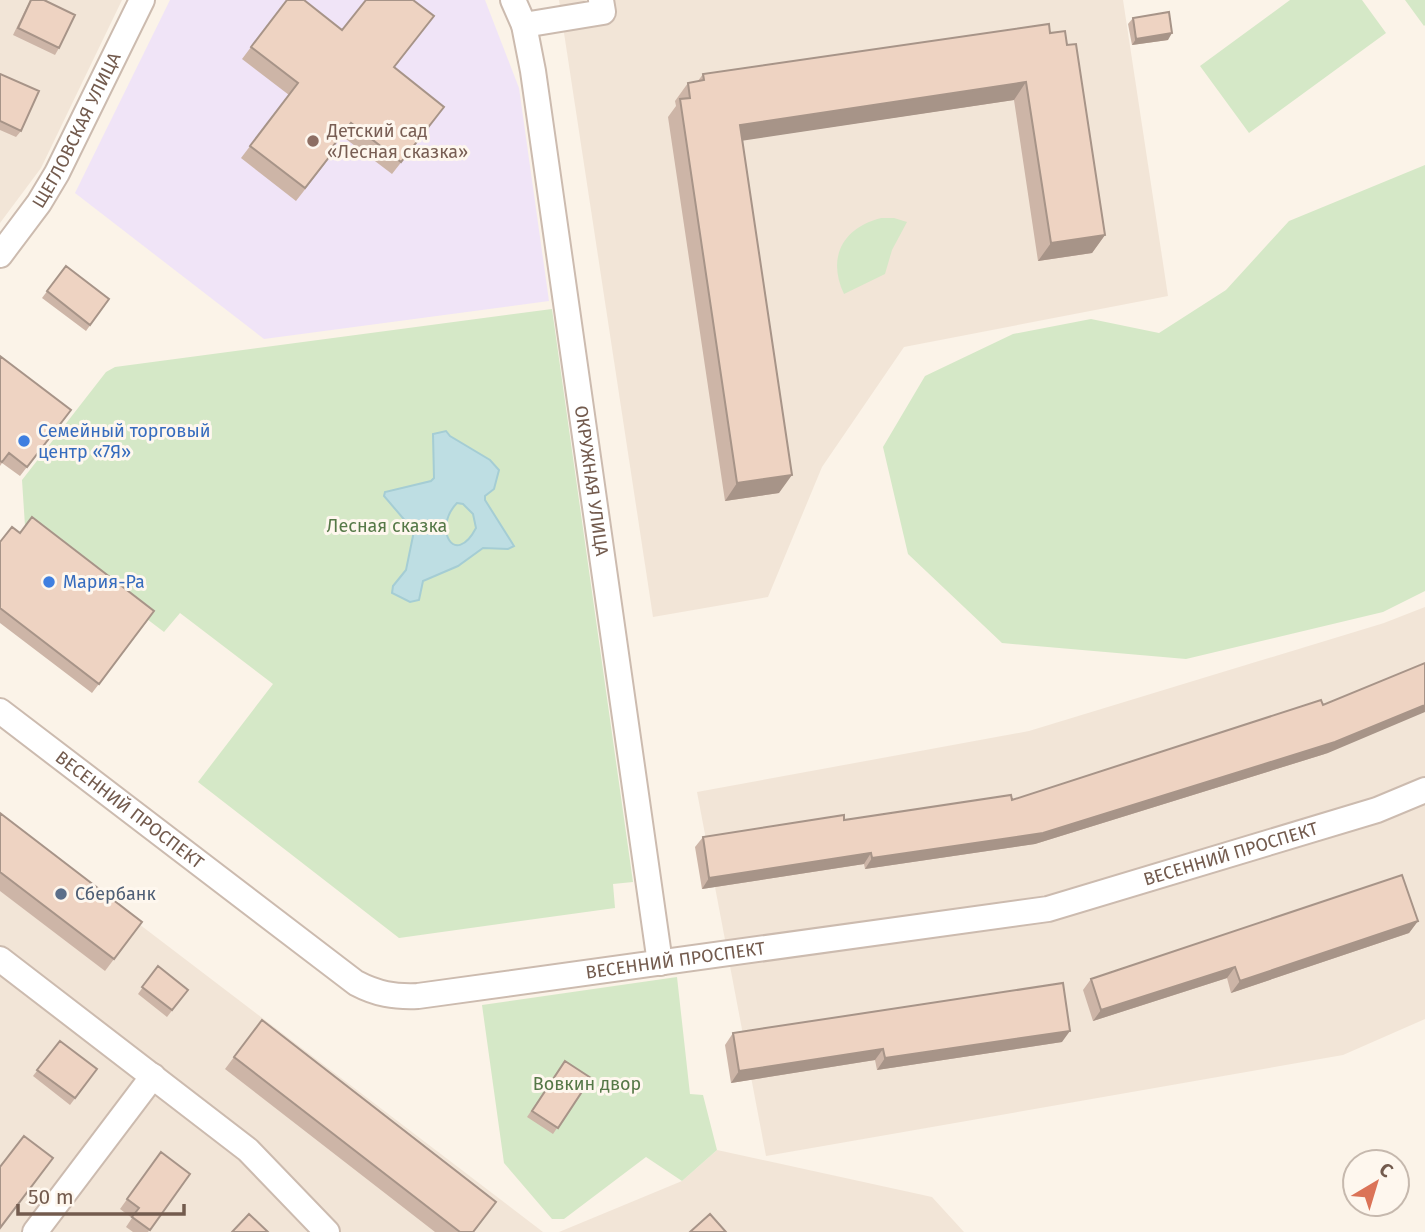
<svg xmlns="http://www.w3.org/2000/svg" width="1425" height="1232" font-family="'Fira Sans',sans-serif">
  <rect width="100%" height="100%" fill="#fbf3e8"/>
  <path fill="#f2e5d7" d="M 0,0 L 122,0 L 41,168 L 0,223 Z
    M 559,0 L 1123,0 L 1168,296 L 904,347 L 822,467 L 768,597 L 653,617 Z
    M 1425,607 L 1425,1019 L 1343,1055 L 766,1156 L 697,792 L 1029,731 L 1384,623 Z
    M 0,818 L 543,1232 L 0,1232 Z
    M 717,1150 L 932,1197 L 964,1232 L 559,1232 L 682,1181 Z"/>
  <path fill="#f0e4f7" d="M 170,0 L 485,0 L 519,88 L 549,301 L 264,339 L 75,193 Z"/>
  <path fill="#d5e8c7" d="M 1290,0 L 1362,0 L 1386,33 L 1249,133 L 1200,66 Z
    M 1405,0 L 1425,0 L 1425,25 L 1424,26 Z
    M 1425,165 L 1425,591 L 1383,612 L 1186,659 L 1002,643 L 908,554 L 883,447 L 925,376 L 1013,334 L 1091,319 L 1159,333 L 1226,290 L 1289,221 Z
    M 881,218 L 894,218 L 907,222 L 892,250 L 885,274 L 844,294 C 827,258 842,228 881,218 Z
    M 552,309 L 633,882 L 613,884 L 615,908 L 399,938 L 198,782 L 273,684 L 180,613 L 164,632 L 25,526 L 22,480 L 106,372 L 115,367 Z
    M 677,977 L 690,1094 L 703,1095 L 717,1150 L 682,1181 L 646,1157 L 564,1219 L 552,1219 L 504,1163 L 482,1005 Z"/>
  <path fill="#bedee3" stroke="#a5cdd4" stroke-width="2" fill-rule="evenodd" d="M 446,431 L 450,436 L 490,460 L 499,470 L 494,489 L 485,496 L 485,500 L 514,546 L 508,549 L 483,548 L 458,566 L 423,581 L 419,600 L 410,602 L 392,593 L 393,586 L 406,570 L 414,531 L 384,496 L 385,492 L 431,481 L 434,478 L 433,434 ZM 457,503 L 463,504 L 473,514 L 476,528 C 455,568 432,529 457,503 Z"/>
  <g fill="none" stroke-linecap="round" stroke-linejoin="round">
    <defs>
      <g id="minor">
        <path id="s1" d="M 513,0 L 524,25 L 533,71 L 660,963"/>
        <path d="M 524,25 L 603,12 L 601,0"/>
        <path id="s2" d="M 0,255 L 39,203 L 57,173 L 142,0"/>
        <path id="s3" d="M 0,711 L 356,983 C 377,994 394,997 418,996 L 1048,909 L 1377,810 L 1425,790"/>
        <path d="M 0,959 L 248,1150 L 327,1232"/>
        <path d="M 35,1232 L 153,1076"/>
      </g>
    </defs>
    <use href="#minor" stroke="#ccbbaf" stroke-width="28"/>
    <use href="#minor" stroke="#fff" stroke-width="24"/>
  </g>
  <path fill="#cdb5a7" d="M 30,0 L 31,0 L 59,48 L 55,55 L 13,35 Z
    M 434,16 L 394,68 L 435,119 L 392,174 L 342,136 L 331,150 L 333,152 L 324,165 L 296,201 L 241,158 L 289,95 L 242,59 L 251,47 L 342,30 Z
    M 1133,18 L 1168,40 L 1132,45 L 1128,24 Z
    M 1050,33 L 1067,45 L 1105,235 L 1092,253 L 1038,261 L 1014,100 L 742,140 L 779,493 L 725,501 L 668,117 L 676,106 L 675,101 L 688,83 L 698,81 L 703,74 Z
    M 0,74 L 21,131 L 16,137 L 0,130 Z
    M 66,266 L 109,299 L 86,331 L 42,298 Z
    M 0,356 L 71,410 L 20,476 L 2,463 L 0,466 Z
    M 20,533 L 148,620 L 92,693 L 0,623 L 0,542 Z
    M 1328,753 L 1035,844 L 865,869 L 864,864 L 702,889 L 695,847 L 703,837 L 1012,800 Z
    M 0,813 L 142,922 L 105,971 L 0,891 Z
    M 1418,921 L 1409,933 L 1231,993 L 1227,978 L 1093,1021 L 1083,990 L 1091,979 Z
    M 158,966 L 188,990 L 167,1017 L 138,994 Z
    M 733,1033 L 1062,1042 L 877,1070 L 875,1060 L 731,1083 L 725,1045 Z
    M 60,1041 L 97,1069 L 70,1105 L 33,1076 Z
    M 234,1057 L 496,1202 L 474,1232 L 435,1232 L 225,1069 Z
    M 565,1061 L 591,1078 L 553,1134 L 527,1117 Z
    M 161,1152 L 190,1174 L 148,1232 L 133,1232 L 126,1227 L 132,1218 L 120,1209 Z"/>
  <path fill="#a79488" d="M 1172,33 L 1168,40 L 1132,45 L 1136,39 Z
    M 1026,82 L 1014,100 L 727,143 L 740,125 Z
    M 1105,235 L 1092,253 L 1038,261 L 1051,243 Z
    M 792,475 L 779,493 L 725,501 L 737,483 Z
    M 1425,705 L 1425,712 L 1328,753 L 1035,844 L 865,869 L 872,858 Z
    M 871,853 L 864,864 L 702,889 L 709,878 Z
    M 1418,921 L 1409,933 L 1231,993 L 1240,981 Z
    M 1235,967 L 1227,978 L 1093,1021 L 1101,1010 Z
    M 1070,1031 L 1062,1042 L 877,1070 L 885,1058 Z
    M 883,1049 L 875,1060 L 731,1083 L 739,1071 Z"/>
  <path fill="#eed3c2" stroke="#a79488" stroke-width="2" d="M 31,0 L 44,0 L 75,15 L 59,48 L 18,28 Z
    M 287,0 L 304,0 L 342,30 L 366,0 L 413,0 L 434,16 L 394,67 L 444,107 L 401,162 L 351,123 L 330,150 L 333,152 L 305,188 L 250,146 L 298,83 L 251,47 Z
    M 1169,12 L 1172,33 L 1136,39 L 1133,18 Z
    M 1049,24 L 1050,33 L 1065,31 L 1067,45 L 1076,44 L 1105,235 L 1051,243 L 1026,82 L 740,125 L 792,475 L 737,483 L 680,99 L 690,98 L 688,83 L 704,80 L 703,74 Z
    M 0,74 L 39,91 L 21,131 L 0,121 Z
    M 66,266 L 109,299 L 90,325 L 47,291 Z
    M 0,356 L 71,410 L 27,467 L 9,453 L 2,462 L 0,461 Z
    M 32,517 L 154,611 L 99,684 L 0,608 L 0,542 L 12,527 L 20,533 Z
    M 1425,663 L 1425,705 L 1335,742 L 1043,833 L 872,858 L 871,853 L 709,878 L 703,837 L 844,815 L 844,820 L 1011,795 L 1012,800 L 1321,700 L 1323,705 Z
    M 0,813 L 142,922 L 114,959 L 0,872 Z
    M 1402,875 L 1418,921 L 1240,981 L 1235,967 L 1101,1010 L 1091,979 Z
    M 158,966 L 188,990 L 172,1010 L 142,987 Z
    M 1063,983 L 1070,1031 L 885,1058 L 883,1049 L 739,1071 L 733,1033 Z
    M 262,1020 L 496,1202 L 473,1232 L 460,1232 L 234,1057 Z
    M 60,1041 L 97,1069 L 75,1098 L 37,1070 Z
    M 565,1061 L 591,1078 L 558,1128 L 532,1111 Z
    M 24,1136 L 53,1158 L 0,1228 L 0,1167 Z
    M 161,1152 L 190,1174 L 150,1230 L 132,1217 L 139,1208 L 127,1199 Z
    M 249,1214 L 268,1232 L 232,1232 Z
    M 710,1214 L 726,1232 L 690,1232 Z"/>
  <circle fill="#8d6e63" stroke="#fef7ee" stroke-width="2.5" cx="313" cy="141" r="7"/>
  <g fill="#3f7fe0" stroke="#fef7ee" stroke-width="2.5">
    <circle cx="24" cy="441" r="7"/>
    <circle cx="49" cy="582" r="7"/>
  </g>
  <circle fill="#5c6f8a" stroke="#fef7ee" stroke-width="2.5" cx="61" cy="894" r="7"/>
  <g text-anchor="middle" dominant-baseline="central" stroke-width="6" stroke-linejoin="round" paint-order="stroke">
    <g font-size="18" fill="#735b4e" stroke="#fef7ee">
      <text stroke="none"><textPath href="#s2" startOffset="147">ЩЕГЛОВСКАЯ УЛИЦА</textPath></text>
      <text stroke="none"><textPath href="#s1" startOffset="488">ОКРУЖНАЯ УЛИЦА</textPath></text>
      <text stroke="none"><textPath href="#s3" startOffset="163">ВЕСЕННИЙ ПРОСПЕКТ</textPath></text>
      <text stroke="none"><textPath href="#s3" startOffset="1339">ВЕСЕННИЙ ПРОСПЕКТ</textPath></text>
      <text stroke="none"><textPath href="#s3" startOffset="772">ВЕСЕННИЙ ПРОСПЕКТ</textPath></text>
    </g>
    <g font-size="18" fill="#785e54" stroke="#fef7ee" text-anchor="start">
      <text x="327" y="131">Детский сад<tspan x="327" dy="21">«Лесная сказка»</tspan></text>
    </g>
    <g font-size="18" fill="#366cbe" stroke="#fef7ee" text-anchor="start">
      <text x="38" y="431">Семейный торговый<tspan x="38" dy="21">центр «7Я»</tspan></text>
      <text x="63" y="582">Мария-Ра</text>
    </g>
    <g font-size="18" fill="#557847" stroke="#fef7ee">
      <text x="387" y="526">Лесная сказка</text>
      <text x="587" y="1084">Вовкин двор</text>
    </g>
    <g font-size="18" fill="#4e5e75" stroke="#fef7ee" text-anchor="start">
      <text x="75" y="894">Сбербанк</text>
    </g>
  </g>
  <g transform="translate(1376 1183) rotate(38)"><circle r="33" fill="#fef7ee" stroke="#c6b9ae" stroke-width="2"/>
  <path d="M0-5L12 26L0 18L-12 26Z" fill="#db7357"/>
  <text y="-10" font-size="19" font-weight="bold" text-anchor="middle" fill="#735b4e">С</text>
  </g>
  <path d="M18 1204v10h166v-10" fill="none" stroke="#735b4e" stroke-width="3.5"/>
  <text x="28" y="1204" font-size="21" fill="#735b4e" stroke="#fef7ee" stroke-width="5" paint-order="stroke">50 m</text>
</svg>
